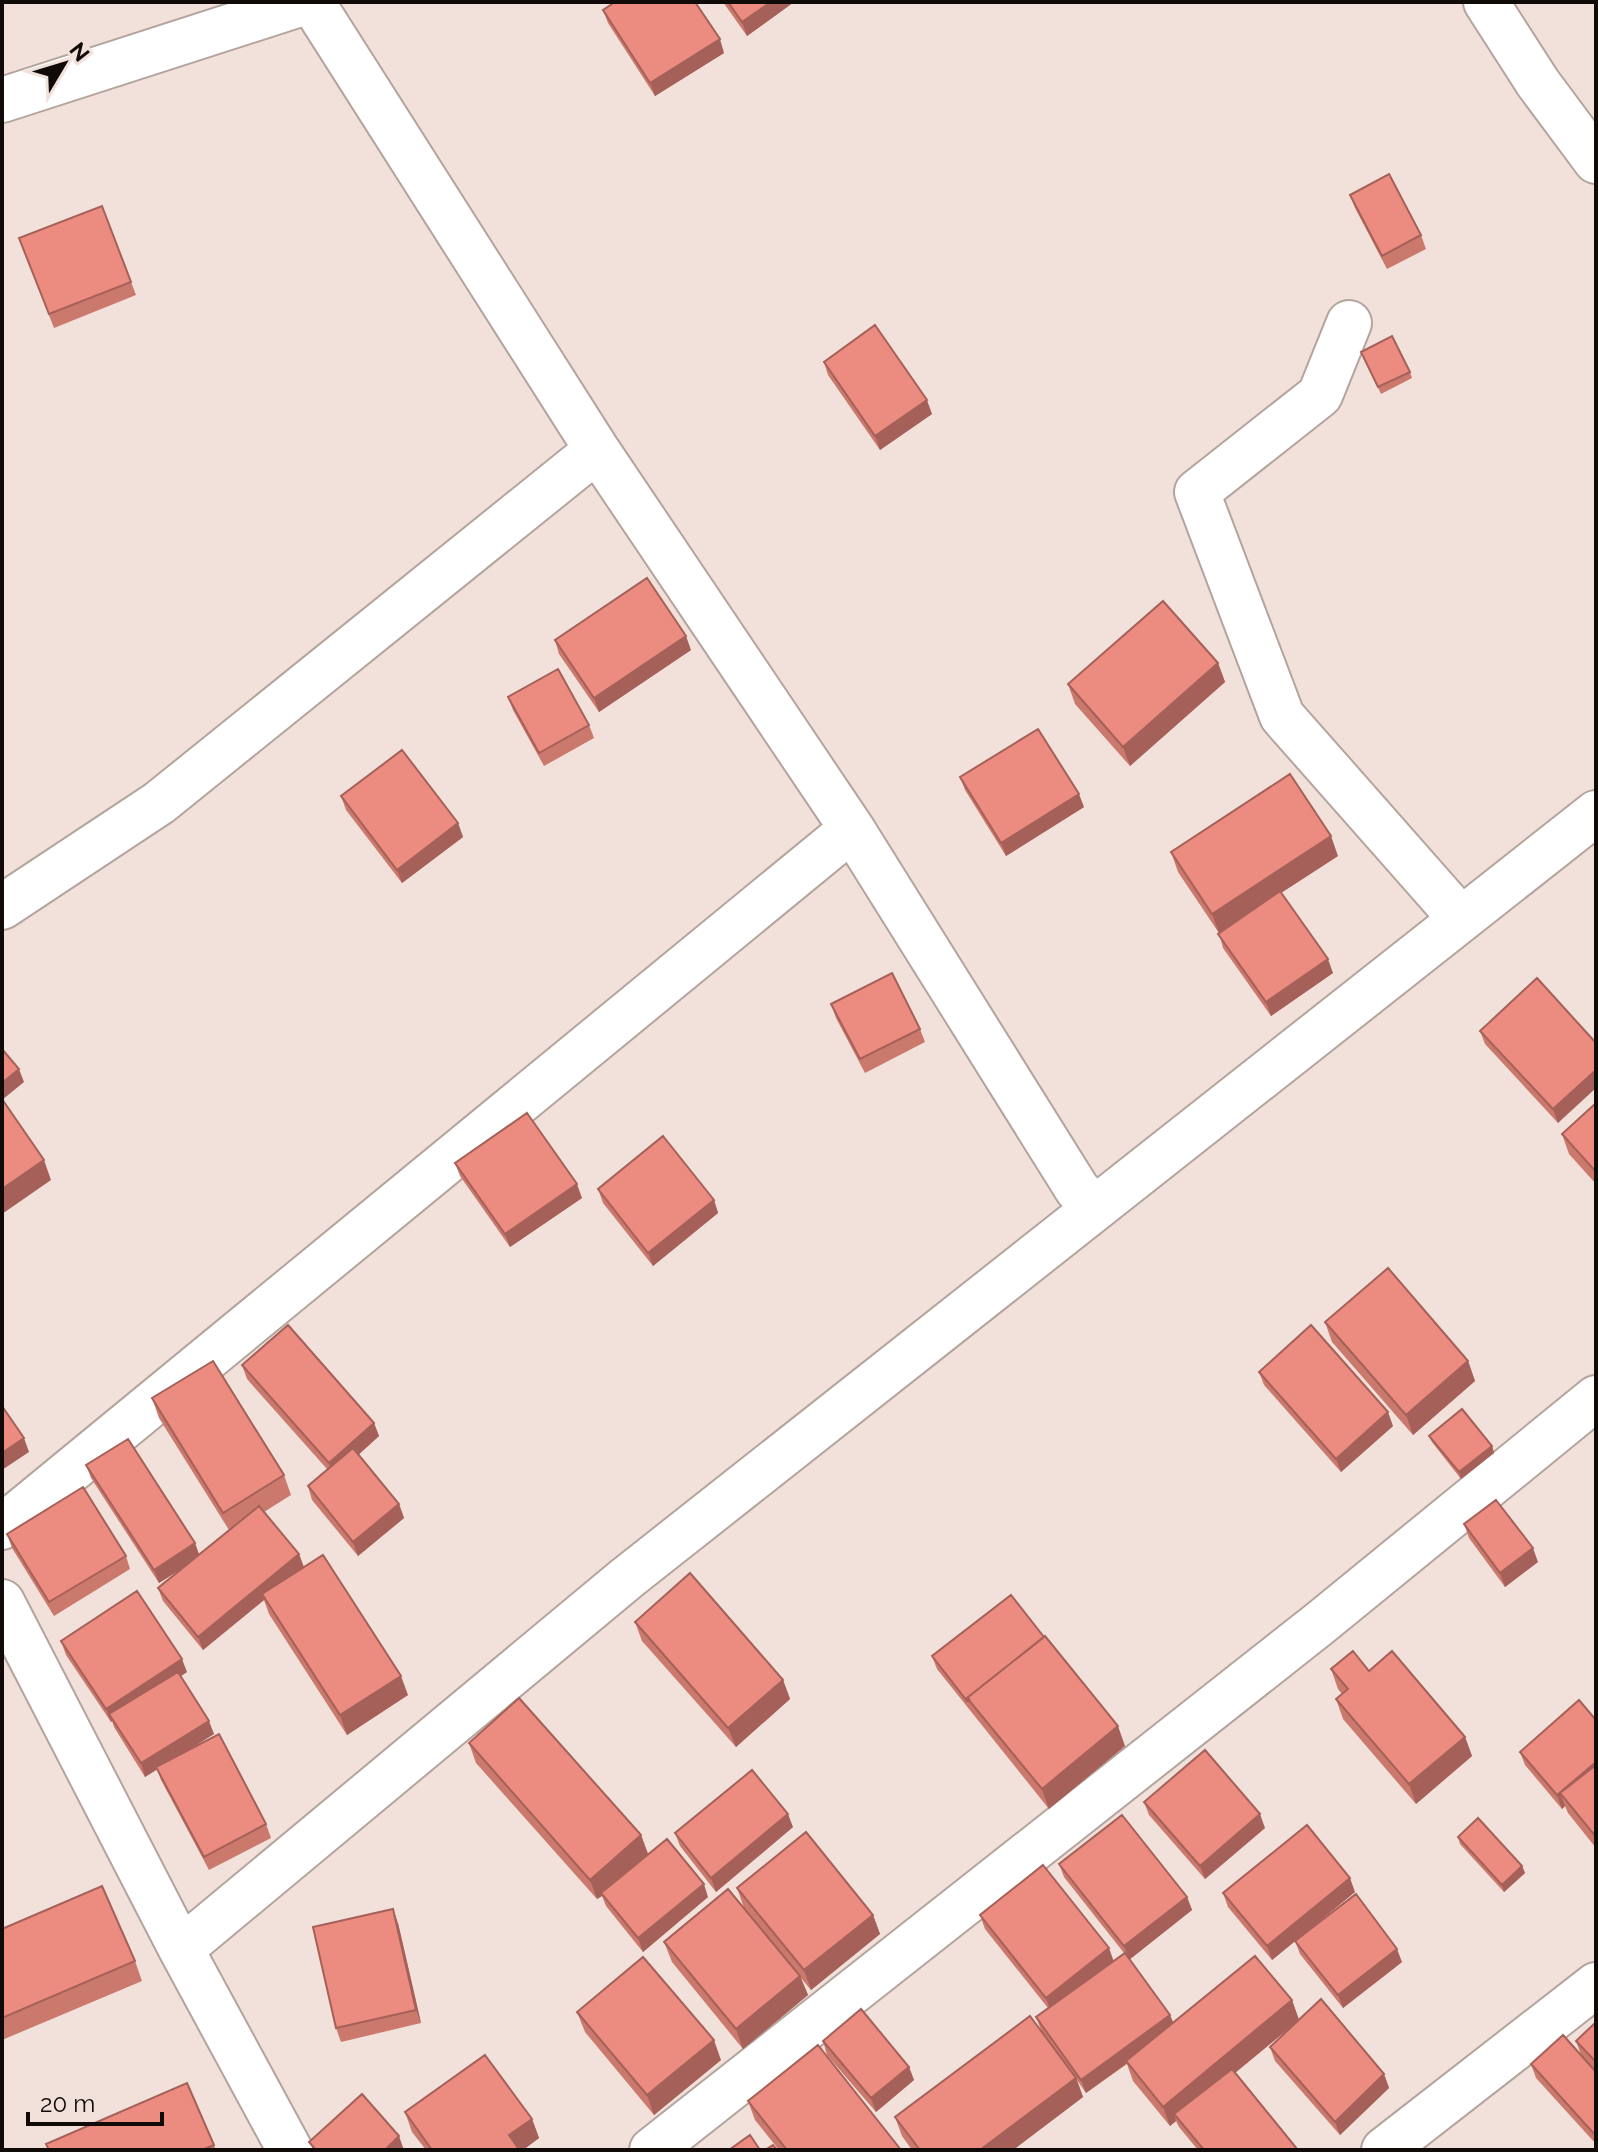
<svg xmlns="http://www.w3.org/2000/svg" width="1598" height="2152" font-family="Raleway,sans-serif">
  <rect width="100%" height="100%" fill="#f1e1da"/>
  <g fill="none" stroke-linecap="round" stroke-linejoin="round">
    <defs>
      <path id="minor" d="M 312,2 L 597,450 L 852,829 L 1077,1189 L 1094,1208
        M 2,100 L 306,2
        M 1349,323 L 1320,395 L 1197,492 L 1282,716 L 1461,919
        M 2,907 L 159,803 L 597,450
        M 2,1527 L 852,829
        M 2,1602 L 181,1949 L 290,2150
        M 181,1949 L 627,1578 L 1596,813
        M 652,2150 L 1319,1624 L 1596,1398
        M 1384,2150 L 1596,1985"/>
      <path id="tertiary" d="M 1486,2 L 1538,83 L 1596,161"/>
    </defs>
    <use href="#minor" stroke="#b3a49d" stroke-width="48"/>
    <use href="#tertiary" stroke="#b3a49d" stroke-width="48"/>
    <use href="#minor" stroke="#fff" stroke-width="44"/>
    <use href="#tertiary" stroke="#fff" stroke-width="44"/>
  </g>
  <path fill="#cb786d" d="M 723,2 L 794,2 L 747,36 Z
    M 603,10 L 724,53 L 655,96 L 608,23 Z
    M 1350,195 L 1421,235 L 1426,249 L 1387,269 L 1355,208 Z
    M 102,206 L 136,295 L 54,328 L 19,238 Z
    M 1361,352 L 1410,372 L 1412,378 L 1381,394 Z
    M 824,362 L 932,414 L 880,450 L 828,375 Z
    M 555,640 L 691,650 L 599,712 L 559,654 Z
    M 1218,663 L 1225,682 L 1130,766 L 1075,704 L 1068,684 Z
    M 508,697 L 589,725 L 594,738 L 544,766 L 513,710 Z
    M 960,777 L 1084,807 L 1006,856 L 965,790 Z
    M 341,796 L 458,823 L 463,837 L 402,883 L 346,810 Z
    M 1171,852 L 1338,856 L 1281,893 L 1333,973 L 1271,1016 L 1223,948 L 1219,933 L 1178,872 Z
    M 831,1004 L 920,1029 L 925,1042 L 865,1073 L 836,1018 Z
    M 1480,1031 L 1596,1043 L 1558,1123 L 1485,1044 Z
    M 1596,1103 L 1596,1184 L 1569,1154 L 1562,1134 Z
    M 455,1163 L 582,1198 L 510,1247 L 460,1176 Z
    M 598,1189 L 714,1200 L 718,1213 L 653,1266 L 603,1203 Z
    M 1325,1322 L 1468,1361 L 1475,1381 L 1413,1435 L 1332,1342 Z
    M 242,1365 L 374,1423 L 379,1436 L 358,1455 L 399,1504 L 404,1518 L 358,1556 L 312,1500 L 308,1486 L 327,1469 L 247,1379 Z
    M 1259,1372 L 1393,1426 L 1341,1472 L 1264,1385 Z
    M 152,1398 L 284,1475 L 291,1495 L 264,1512 L 299,1554 L 304,1567 L 408,1695 L 347,1735 L 269,1614 L 264,1600 L 203,1650 L 163,1601 L 158,1588 L 182,1568 L 159,1583 L 91,1478 L 86,1465 L 195,1543 L 199,1555 L 229,1530 L 159,1418 Z
    M 1429,1436 L 1492,1446 L 1494,1453 L 1461,1479 L 1432,1442 Z
    M 1464,1524 L 1538,1562 L 1505,1587 L 1469,1538 Z
    M 7,1534 L 126,1556 L 130,1569 L 54,1616 L 12,1548 Z
    M 635,1622 L 783,1680 L 790,1699 L 736,1747 L 642,1641 Z
    M 61,1641 L 187,1672 L 181,1676 L 214,1734 L 188,1750 L 266,1824 L 271,1838 L 209,1870 L 161,1780 L 157,1769 L 145,1777 L 114,1727 L 112,1721 L 111,1722 L 66,1655 Z
    M 932,1656 L 1125,1746 L 1049,1809 L 937,1669 Z
    M 1331,1669 L 1465,1737 L 1472,1756 L 1416,1804 L 1343,1719 L 1336,1699 L 1342,1694 L 1338,1689 Z
    M 1596,1720 L 1596,1848 L 1568,1813 L 1565,1806 L 1562,1809 L 1525,1765 L 1520,1752 Z
    M 469,1743 L 641,1835 L 648,1854 L 708,1897 L 643,1952 L 606,1906 L 602,1896 L 597,1899 L 476,1763 Z
    M 1144,1802 L 1265,1828 L 1205,1879 L 1149,1815 Z
    M 793,1827 L 716,1892 L 680,1846 L 675,1833 Z
    M 1458,1837 L 1522,1866 L 1525,1873 L 1504,1892 L 1460,1844 Z
    M 1059,1864 L 1187,1897 L 1192,1910 L 1130,1959 L 1170,2015 L 1173,2022 L 1292,2000 L 1299,2020 L 1384,2074 L 1389,2088 L 1340,2135 L 1275,2061 L 1270,2047 L 1298,2021 L 1235,2073 L 1298,2150 L 1198,2150 L 1179,2127 L 1176,2121 L 1170,2126 L 1133,2081 L 1127,2064 L 1086,2093 L 1077,2080 L 1083,2097 L 1013,2150 L 912,2150 L 902,2136 L 895,2117 L 1041,2030 L 1036,2017 L 1048,2008 L 985,1929 L 980,1915 L 1113,1961 L 1124,1953 L 1064,1877 Z
    M 737,1888 L 873,1915 L 880,1934 L 811,1990 L 801,1978 L 808,1995 L 743,2049 L 672,1962 L 664,1942 L 772,1942 L 744,1908 Z
    M 1355,1892 L 1272,1960 L 1228,1907 L 1223,1893 Z
    M 398,1923 L 421,2023 L 341,2042 L 336,2028 Z
    M 2,1929 L 135,1961 L 142,1981 L 2,2040 Z
    M 1295,1941 L 1402,1962 L 1343,2008 L 1300,1954 Z
    M 577,2012 L 721,2060 L 654,2115 L 585,2032 Z
    M 1596,2022 L 1596,2071 L 1581,2055 L 1576,2041 Z
    M 823,2041 L 909,2067 L 914,2080 L 876,2112 L 827,2055 Z
    M 1531,2064 L 1596,2072 L 1596,2144 L 1536,2078 Z
    M 187,2083 L 216,2150 L 48,2150 Z
    M 748,2101 L 901,2150 L 779,2150 L 755,2120 Z
    M 405,2112 L 532,2119 L 539,2138 L 523,2150 L 426,2150 L 412,2132 Z"/>
  <path fill="#a56159" d="M 771,2 L 794,2 L 747,36 L 742,22 Z
    M 720,39 L 724,53 L 655,96 L 650,83 Z
    M 927,400 L 932,414 L 880,450 L 875,436 Z
    M 686,636 L 691,650 L 599,712 L 594,698 Z
    M 1218,663 L 1225,682 L 1130,766 L 1123,747 Z
    M 1079,794 L 1084,807 L 1006,856 L 1001,843 Z
    M 458,823 L 463,837 L 402,883 L 397,870 Z
    M 1331,836 L 1338,856 L 1219,933 L 1212,914 Z
    M 1328,959 L 1333,973 L 1271,1016 L 1266,1002 Z
    M 19,1069 L 24,1082 L 2,1100 L 2,1083 Z
    M 1596,1070 L 1596,1088 L 1558,1123 L 1553,1109 Z
    M 44,1160 L 51,1180 L 2,1214 L 2,1189 Z
    M 577,1184 L 582,1198 L 510,1247 L 505,1234 Z
    M 714,1200 L 718,1213 L 653,1266 L 648,1253 Z
    M 1468,1361 L 1475,1381 L 1413,1435 L 1406,1415 Z
    M 1388,1412 L 1393,1426 L 1341,1472 L 1336,1459 Z
    M 374,1423 L 379,1436 L 334,1477 L 329,1463 Z
    M 24,1438 L 29,1452 L 2,1470 L 2,1453 Z
    M 1492,1446 L 1494,1453 L 1461,1479 L 1459,1472 Z
    M 399,1504 L 404,1518 L 358,1556 L 353,1542 Z
    M 195,1543 L 200,1557 L 159,1583 L 154,1570 Z
    M 1533,1548 L 1538,1562 L 1505,1587 L 1500,1573 Z
    M 299,1554 L 304,1568 L 262,1594 L 264,1600 L 203,1650 L 198,1637 Z
    M 182,1659 L 187,1672 L 114,1720 L 109,1714 L 112,1721 L 111,1722 L 106,1709 Z
    M 401,1676 L 408,1695 L 347,1735 L 340,1715 Z
    M 783,1680 L 790,1699 L 736,1747 L 728,1728 Z
    M 209,1721 L 214,1734 L 145,1777 L 141,1763 Z
    M 1118,1726 L 1125,1746 L 1049,1809 L 1042,1789 Z
    M 1465,1737 L 1472,1756 L 1416,1804 L 1409,1784 Z
    M 1596,1762 L 1596,1779 L 1560,1793 L 1565,1806 L 1562,1809 L 1557,1795 Z
    M 788,1814 L 793,1827 L 716,1892 L 711,1878 Z
    M 1260,1814 L 1265,1828 L 1205,1879 L 1200,1866 Z
    M 641,1835 L 648,1854 L 601,1893 L 602,1896 L 597,1899 L 590,1880 Z
    M 1522,1866 L 1525,1873 L 1504,1892 L 1502,1885 Z
    M 1350,1878 L 1355,1892 L 1272,1960 L 1267,1946 Z
    M 704,1884 L 708,1897 L 643,1952 L 638,1938 Z
    M 1187,1897 L 1192,1910 L 1129,1960 L 1124,1946 Z
    M 393,1909 L 398,1923 L 421,2023 L 416,2010 Z
    M 873,1915 L 880,1934 L 811,1990 L 804,1970 Z
    M 1109,1948 L 1114,1962 L 1051,2012 L 1046,1998 Z
    M 1397,1949 L 1402,1962 L 1343,2008 L 1338,1995 Z
    M 800,1976 L 808,1995 L 743,2049 L 736,2029 Z
    M 1292,2000 L 1299,2020 L 1178,2120 L 1174,2114 L 1176,2121 L 1170,2126 L 1163,2107 Z
    M 1170,2015 L 1175,2028 L 1086,2093 L 1081,2080 Z
    M 714,2040 L 721,2060 L 654,2115 L 647,2095 Z
    M 909,2067 L 914,2080 L 876,2112 L 871,2098 Z
    M 1384,2074 L 1389,2088 L 1340,2135 L 1335,2122 Z
    M 1076,2078 L 1083,2097 L 1013,2150 L 980,2150 Z
    M 532,2119 L 539,2138 L 523,2150 L 514,2150 L 509,2135 Z
    M 399,2136 L 404,2150 L 385,2150 Z"/>
  <path fill="#ec8b7f" stroke="#a56159" stroke-width="2" d="M 615,2 L 695,2 L 720,39 L 650,83 L 603,10 Z
    M 728,2 L 771,2 L 742,22 Z
    M 1389,174 L 1421,235 L 1382,256 L 1350,195 Z
    M 102,206 L 131,282 L 49,314 L 19,238 Z
    M 875,325 L 927,400 L 875,436 L 824,362 Z
    M 1392,336 L 1410,372 L 1378,387 L 1361,352 Z
    M 647,578 L 686,636 L 594,698 L 555,640 Z
    M 1163,601 L 1218,663 L 1123,747 L 1068,684 Z
    M 558,669 L 589,725 L 539,753 L 508,697 Z
    M 1038,729 L 1079,794 L 1001,843 L 960,777 Z
    M 402,750 L 458,823 L 397,870 L 341,796 Z
    M 1290,774 L 1331,836 L 1212,914 L 1171,852 Z
    M 1280,891 L 1328,959 L 1266,1002 L 1218,934 Z
    M 892,973 L 920,1029 L 860,1059 L 831,1004 Z
    M 1537,978 L 1596,1043 L 1596,1070 L 1553,1109 L 1480,1031 Z
    M 2,1049 L 19,1069 L 2,1083 Z
    M 2,1099 L 44,1160 L 2,1189 Z
    M 1596,1103 L 1596,1172 L 1562,1134 Z
    M 527,1113 L 577,1184 L 505,1234 L 455,1163 Z
    M 663,1136 L 714,1200 L 648,1253 L 598,1189 Z
    M 1388,1268 L 1468,1361 L 1406,1415 L 1325,1322 Z
    M 288,1325 L 374,1423 L 329,1463 L 242,1365 Z
    M 1311,1325 L 1388,1412 L 1336,1459 L 1259,1372 Z
    M 213,1361 L 284,1475 L 223,1513 L 152,1398 Z
    M 2,1406 L 24,1438 L 2,1453 Z
    M 1462,1409 L 1492,1446 L 1459,1472 L 1429,1436 Z
    M 128,1439 L 195,1543 L 154,1570 L 86,1465 Z
    M 353,1448 L 399,1504 L 353,1542 L 308,1486 Z
    M 83,1487 L 126,1556 L 49,1602 L 7,1534 Z
    M 1496,1500 L 1533,1548 L 1500,1573 L 1464,1524 Z
    M 259,1506 L 299,1554 L 198,1637 L 158,1588 Z
    M 323,1555 L 401,1676 L 340,1715 L 262,1594 Z
    M 690,1573 L 783,1680 L 728,1728 L 635,1622 Z
    M 137,1591 L 182,1659 L 106,1709 L 61,1641 Z
    M 1011,1595 L 1044,1637 L 967,1698 L 969,1699 L 967,1701 L 932,1656 Z
    M 1045,1636 L 1118,1726 L 1042,1789 L 967,1698 Z
    M 1353,1651 L 1369,1671 L 1392,1651 L 1465,1737 L 1409,1784 L 1336,1699 L 1348,1689 L 1331,1669 Z
    M 178,1672 L 209,1721 L 141,1763 L 109,1714 Z
    M 519,1698 L 641,1835 L 590,1880 L 469,1743 Z
    M 1579,1700 L 1596,1720 L 1596,1762 L 1557,1795 L 1520,1752 Z
    M 219,1734 L 266,1824 L 204,1857 L 156,1767 Z
    M 1205,1750 L 1260,1814 L 1200,1866 L 1144,1802 Z
    M 1596,1765 L 1596,1837 L 1560,1793 Z
    M 752,1770 L 788,1814 L 711,1878 L 675,1833 Z
    M 1122,1815 L 1187,1897 L 1124,1946 L 1059,1864 Z
    M 1478,1818 L 1522,1866 L 1502,1885 L 1458,1837 Z
    M 1307,1825 L 1350,1878 L 1267,1946 L 1223,1893 Z
    M 806,1832 L 873,1915 L 804,1970 L 737,1888 Z
    M 667,1839 L 704,1884 L 638,1938 L 601,1893 Z
    M 1043,1865 L 1109,1948 L 1046,1998 L 980,1915 Z
    M 102,1886 L 135,1961 L 2,2018 L 2,1929 Z
    M 728,1889 L 800,1976 L 736,2029 L 664,1942 Z
    M 1356,1894 L 1397,1949 L 1338,1995 L 1295,1941 Z
    M 393,1909 L 416,2010 L 336,2028 L 313,1927 Z
    M 1125,1953 L 1170,2015 L 1081,2080 L 1036,2017 Z
    M 1255,1956 L 1292,2000 L 1163,2107 L 1126,2061 Z
    M 643,1957 L 714,2040 L 647,2095 L 577,2012 Z
    M 1321,1999 L 1384,2074 L 1335,2122 L 1270,2047 Z
    M 861,2009 L 909,2067 L 871,2098 L 823,2041 Z
    M 1030,2016 L 1076,2078 L 980,2150 L 920,2150 L 895,2117 Z
    M 1596,2022 L 1596,2062 L 1576,2041 Z
    M 1563,2035 L 1596,2072 L 1596,2136 L 1531,2064 Z
    M 818,2045 L 901,2150 L 787,2150 L 748,2101 Z
    M 485,2055 L 532,2119 L 509,2135 L 518,2148 L 515,2150 L 432,2150 L 405,2112 Z
    M 1232,2069 L 1298,2150 L 1204,2150 L 1174,2114 Z
    M 187,2083 L 214,2145 L 202,2150 L 49,2150 L 46,2144 Z
    M 362,2094 L 399,2136 L 385,2150 L 316,2150 L 309,2142 Z
    M 750,2135 L 760,2150 L 729,2150 Z
    M 773,2145 L 777,2150 L 765,2150 Z"/>
  <rect width="1598" height="2152" fill="none" stroke="#100b09" stroke-width="8"/>
  <g transform="translate(64 64) rotate(52)" stroke="#f1e1da" stroke-width="6" paint-order="stroke">
  <path d="M0-6L14 30L0 20L-14 30Z" fill="#100b09"/>
  <text y="-12" font-size="22" font-weight="bold" text-anchor="middle" fill="#100b09">N</text>
  </g>
  <path d="M28 2112v12h134v-12" fill="none" stroke="#100b09" stroke-width="4"/>
  <text x="40" y="2112" font-size="24" fill="#100b09" stroke="#f1e1da" stroke-width="6" paint-order="stroke">20 m</text>
</svg>
